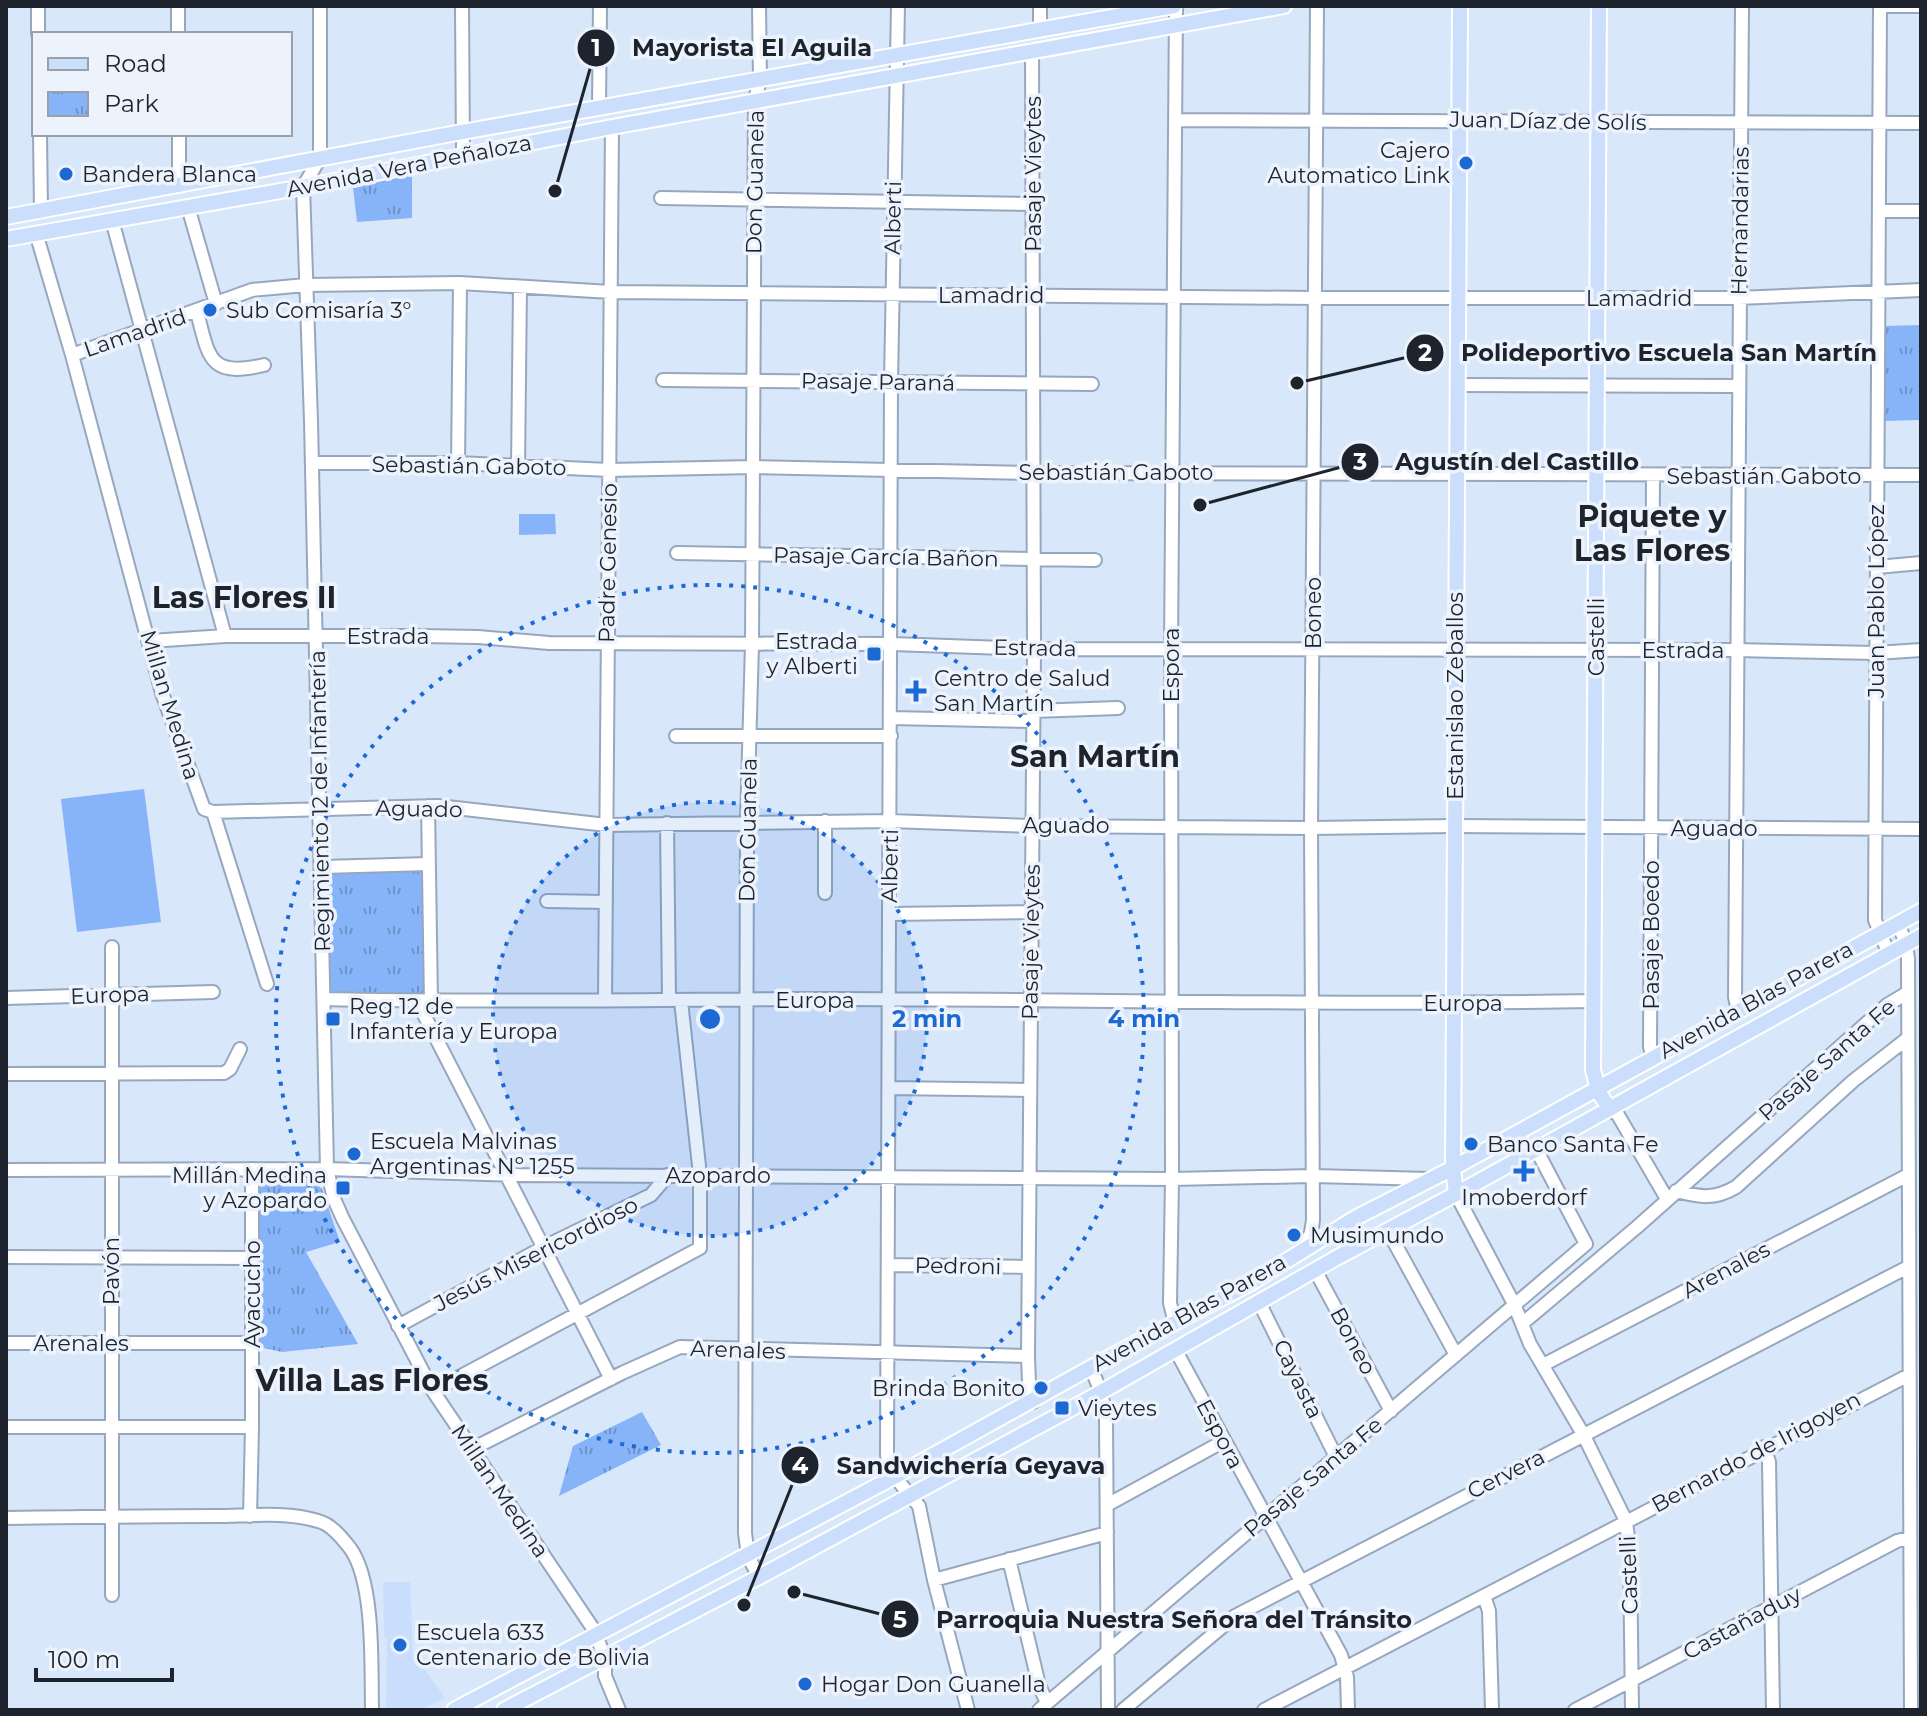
<svg xmlns="http://www.w3.org/2000/svg" width="1927" height="1716" font-family="Montserrat,sans-serif">
  <defs>
    <pattern id="park-tufts" width="24" height="20" patternUnits="userSpaceOnUse" patternTransform="scale(2)"><rect width="24" height="20" fill="#87b4f8"/><path d="M3 7l-1-3M5 7V3M7 7l1-3M15 17l-1-3M17 17v-4M19 17l1-3" fill="none" stroke="#6e92c9"/></pattern>
  </defs>
  <rect width="100%" height="100%" fill="#d9e7fb"/>
  <path fill="#c9defd" d="M 383,1582 L 410,1582 L 413,1653 L 445,1698 L 421,1710 L 386,1710 L 387,1638 L 384,1637 Z"/>
  <path fill="url(#park-tufts)" d="M 412,174 L 412,218 L 357,222 L 353,188 Z
    M 1921,325 L 1921,420 L 1884,421 L 1882,326 Z
    M 424,868 L 427,997 L 330,993 L 329,872 Z
    M 311,1178 L 322,1189 L 340,1242 L 306,1252 L 358,1344 L 282,1352 L 259,1347 L 259,1179 Z
    M 642,1412 L 661,1445 L 559,1496 L 573,1446 Z"/>
  <path fill="#87b4f8" d="M 519,514 L 555,514 L 556,534 L 519,535 Z
    M 144,789 L 161,922 L 77,932 L 61,799 Z"/>
  <g fill="none" stroke-linecap="round" stroke-linejoin="round">
    <defs>
      <path id="minor" d="M 38,6 L 38,34
        M 178,6 L 178,34
        M 320,6 L 320,158 L 303,187 L 311,421 L 327,1169 L 334,1199 L 343,1219 L 433,1391 L 594,1630 L 605,1658 L 605,1676 L 619,1710
        M 462,6 L 463,154
        M 898,6 L 891,382 L 887,1455 L 889,1470 L 919,1506 L 934,1580 L 968,1710
        M 1880,6 L 1875,920 L 1888,952
        M 1880,6 L 1921,6
        M 1040,30 L 1040,6
        M 1032,50 L 1034,649 L 1028,1356 L 1029,1383 L 1033,1402
        M 599,108 L 600,6
        M 1175,120 L 1921,123
        M 40,134 L 41,210
        M 179,134 L 179,185
        M 661,198 L 1033,204
        M 188,207 L 216,304
        M 1879,211 L 1921,211
        M 112,220 L 225,636
        M 36,233 L 72,355 L 162,693 L 204,809 L 213,812 L 267,984
        M 197,312 C 209,358 209,378 264,365
        M 72,355 L 252,290 L 306,285 L 460,283 L 611,292 L 1314,298 L 1738,298 L 1921,290
        M 663,380 L 1092,384
        M 1457,385 L 1738,386
        M 312,463 L 458,463 L 609,470 L 753,467 L 1033,473 L 1921,475
        M 458,463 L 460,283
        M 518,467 L 520,287
        M 1653,476 L 1650,1047 L 1653,1057
        M 677,553 L 1095,560
        M 1877,567 L 1921,563
        M 150,641 L 225,636 L 421,636 L 478,637 L 549,643 L 892,644 L 1034,649 L 1736,650 L 1876,653 L 1921,650
        M 1033,711 L 1118,708
        M 891,718 L 1033,721
        M 676,736 L 891,736
        M 428,806 L 431,1002
        M 213,812 L 438,806 L 607,825 L 890,821 L 1032,826 L 1311,828 L 1454,826 L 1921,829
        M 825,821 L 825,893
        M 667,823 L 669,1000
        M 322,867 L 429,864
        M 547,901 L 606,902
        M 890,914 L 1031,912
        M 1898,923 L 1906,944 L 1908,959 L 1911,1710
        M 112,947 L 112,1595
        M 6,998 L 213,992
        M 324,999 C 492,1003 660,999 828,999 C 1083,999 1338,1006 1593,1001
        M 605,999 L 612,127
        M 417,1001 L 611,1379
        M 1738,1011 L 1735,997 L 1742,6
        M 6,1074 L 224,1073 L 230,1069 L 240,1049
        M 889,1088 L 1029,1090
        M 1610,1109 L 1618,1115 L 1667,1199
        M 6,1170 L 327,1169 L 519,1175 L 1172,1179 L 1313,1176 L 1429,1179
        M 1676,1191 C 1700,1197 1714,1200 1736,1187 L 1853,1081 L 1908,1038
        M 1456,1194 L 1514,1304 L 1530,1344 L 1583,1434 L 1626,1521 L 1630,1555 L 1632,1710
        M 1388,1231 L 1456,1355
        M 1302,1249 L 1311,1233 L 1313,1220 L 1311,828 L 1317,6
        M 6,1257 L 252,1258
        M 889,1265 L 1028,1267
        M 1315,1270 L 1391,1411
        M 1259,1302 L 1336,1457
        M 1175,1323 L 1170,1303 L 1172,1179 L 1171,649 L 1176,6
        M 1523,1323 L 1637,1227 L 1887,1005 L 1907,993
        M 398,1326 L 544,1247 L 651,1195 L 668,1175
        M 6,1343 L 252,1343
        M 1175,1349 L 1341,1655 L 1347,1677 L 1348,1710
        M 1543,1365 L 1908,1175
        M 1091,1368 L 1101,1392 L 1106,1417 L 1108,1710
        M 433,1391 L 700,1248 L 700,1175 L 681,1001
        M 6,1427 L 252,1427
        M 1764,1447 L 1769,1462 L 1773,1710
        M 470,1450 L 622,1373 L 680,1347 L 1028,1356
        M 1107,1505 L 1224,1441
        M 250,1516 L 252,1427 L 252,1169
        M 6,1518 C 75,1517 145,1516 214,1516 C 247,1516 286,1511 318,1521 C 331,1524 342,1538 350,1548 C 375,1582 371,1668 372,1710
        M 1009,1559 L 1039,1685 L 1047,1703
        M 759,1577 L 748,1556 L 745,1533 L 747,822 L 752,644 L 755,100 L 760,80 L 759,6
        M 934,1580 L 1107,1533
        M 1484,1596 L 1489,1611 L 1492,1710
        M 1039,1710 L 1586,1244 L 1536,1149
        M 1123,1710 L 1235,1616 L 1908,1267
        M 1264,1710 L 1909,1375
        M 1575,1710 L 1897,1541 L 1909,1538"/>
      <path id="major" d="M 1599,6 L 1593,1070 L 1599,1093 L 1610,1109
        M 6,217 L 462,132 L 1174,6
        M 6,239 L 303,187 L 612,127 L 1284,6
        M 1456,1194 L 1453,1168 L 1460,6
        M 454,1710 L 894,1477 L 1117,1353 L 1249,1284 L 1357,1217 L 1453,1168 L 1921,911
        M 504,1710 L 759,1577 L 1087,1400 L 1338,1257 L 1456,1194 L 1921,936"/>
    </defs>
    <use href="#minor" stroke="#97a7be" stroke-width="16"/>
    <use href="#major" stroke="#fff" stroke-width="18"/>
    <use href="#minor" stroke="#fff" stroke-width="12"/>
    <use href="#major" stroke="#cbdffd" stroke-width="14"/>
  </g>
  <circle cx="710" cy="1019" r="217" fill="#1d69d4" fill-opacity=".12"/>
  <g fill="none" stroke="#1d69d4" stroke-width="4" stroke-dasharray="4 8">
    <circle cx="710" cy="1019" r="217"/>
    <circle cx="710" cy="1019" r="434"/>
  </g>
  <g fill="#1d69d4" stroke="#edf3fd" stroke-width="3">
    <circle cx="1466" cy="163" r="8"/>
    <circle cx="66" cy="174" r="8"/>
    <circle cx="210" cy="310" r="8"/>
    <rect x="866" y="646" width="16" height="16" rx="4"/>
    <path d="M912 679h8v8h8v8h-8v8h-8v-8h-8v-8h8z"/>
    <rect x="325" y="1011" width="16" height="16" rx="4"/>
    <circle cx="1471" cy="1144" r="8"/>
    <circle cx="354" cy="1154" r="8"/>
    <path d="M1520 1159h8v8h8v8h-8v8h-8v-8h-8v-8h8z"/>
    <rect x="335" y="1180" width="16" height="16" rx="4"/>
    <circle cx="1294" cy="1235" r="8"/>
    <circle cx="1041" cy="1388" r="8"/>
    <rect x="1054" y="1400" width="16" height="16" rx="4"/>
    <circle cx="400" cy="1645" r="8"/>
    <circle cx="805" cy="1684" r="8"/>
  </g>
  <g text-anchor="middle" dominant-baseline="central" stroke-width="7" stroke-linejoin="round" paint-order="stroke">
    <g font-size="22" fill="#1e242d" stroke="#edf3fd">
      <text transform="translate(1548 121) rotate(1)">Juan Díaz de Solís</text>
      <text transform="translate(409 166) rotate(-11)">Avenida Vera Peñaloza</text>
      <text transform="translate(1033 174) rotate(-90)">Pasaje Vieytes</text>
      <text transform="translate(755 182) rotate(-89)">Don Guanela</text>
      <text transform="translate(893 218) rotate(-89)">Alberti</text>
      <text transform="translate(1740 221) rotate(-89)">Hernandarias</text>
      <text x="991" y="295">Lamadrid</text>
      <text x="1639" y="298">Lamadrid</text>
      <text transform="translate(135 333) rotate(-19)">Lamadrid</text>
      <text transform="translate(878 382) rotate(1)">Pasaje Paraná</text>
      <text transform="translate(469 466) rotate(1)">Sebastián Gaboto</text>
      <text x="1116" y="472">Sebastián Gaboto</text>
      <text x="1764" y="476">Sebastián Gaboto</text>
      <text transform="translate(886 557) rotate(1)">Pasaje García Bañon</text>
      <text transform="translate(608 563) rotate(-89)">Padre Genesio</text>
      <text transform="translate(1876 601) rotate(-90)">Juan Pablo López</text>
      <text transform="translate(1313 613) rotate(-90)">Boneo</text>
      <text x="388" y="636">Estrada</text>
      <text transform="translate(1596 637) rotate(-90)">Castelli</text>
      <text transform="translate(1035 648) rotate(1)">Estrada</text>
      <text x="1683" y="650">Estrada</text>
      <text transform="translate(1171 665) rotate(-90)">Espora</text>
      <text transform="translate(1455 696) rotate(-90)">Estanislao Zeballos</text>
      <text transform="translate(170 705) rotate(73)">Millan Medina</text>
      <text transform="translate(320 801) rotate(-91)">Regimiento 12 de Infantería</text>
      <text transform="translate(419 809) rotate(1)">Aguado</text>
      <text x="1066" y="825">Aguado</text>
      <text x="1714" y="828">Aguado</text>
      <text transform="translate(748 830) rotate(-89)">Don Guanela</text>
      <text transform="translate(890 866) rotate(-89)">Alberti</text>
      <text transform="translate(1651 935) rotate(-90)">Pasaje Boedo</text>
      <text transform="translate(1031 942) rotate(-89)">Pasaje Vieytes</text>
      <text transform="translate(110 995) rotate(-2)">Europa</text>
      <text x="815" y="1000">Europa</text>
      <text transform="translate(1756 1000) rotate(-29)">Avenida Blas Parera</text>
      <text x="1463" y="1003">Europa</text>
      <text transform="translate(1827 1060) rotate(-41)">Pasaje Santa Fe</text>
      <text x="718" y="1175">Azopardo</text>
      <text transform="translate(536 1254) rotate(-27)">Jesús Misericordioso</text>
      <text transform="translate(958 1266) rotate(1)">Pedroni</text>
      <text transform="translate(1726 1270) rotate(-28)">Arenales</text>
      <text transform="translate(111 1271) rotate(-90)">Pavón</text>
      <text transform="translate(252 1294) rotate(-90)">Ayacucho</text>
      <text transform="translate(1189 1313) rotate(-29)">Avenida Blas Parera</text>
      <text transform="translate(1353 1341) rotate(62)">Boneo</text>
      <text x="81" y="1343">Arenales</text>
      <text transform="translate(738 1350) rotate(2)">Arenales</text>
      <text transform="translate(1298 1379) rotate(64)">Cayasta</text>
      <text transform="translate(1220 1434) rotate(62)">Espora</text>
      <text transform="translate(1756 1452) rotate(-28)">Bernardo de Irigoyen</text>
      <text transform="translate(1506 1474) rotate(-27)">Cervera</text>
      <text transform="translate(1313 1477) rotate(-40)">Pasaje Santa Fe</text>
      <text transform="translate(500 1491) rotate(56)">Millan Medina</text>
      <text transform="translate(1629 1575) rotate(-92)">Castelli</text>
      <text transform="translate(1742 1623) rotate(-28)">Castañaduy</text>
    </g>
    <g font-size="22" fill="#1e242d" stroke="#edf3fd" text-anchor="start">
      <text x="1450" y="150" text-anchor="end">Cajero<tspan x="1450" dy="25">Automatico Link</tspan></text>
      <text x="82" y="174">Bandera Blanca</text>
      <text x="226" y="310">Sub Comisaría 3°</text>
      <text x="858" y="641" text-anchor="end">Estrada<tspan x="858" dy="25">y Alberti</tspan></text>
      <text x="934" y="678">Centro de Salud<tspan x="934" dy="25">San Martín</tspan></text>
      <text x="349" y="1006">Reg 12 de<tspan x="349" dy="25">Infantería y Europa</tspan></text>
      <text x="370" y="1141">Escuela Malvinas<tspan x="370" dy="25">Argentinas Nº 1255</tspan></text>
      <text x="1487" y="1144">Banco Santa Fe</text>
      <text x="327" y="1175" text-anchor="end">Millán Medina<tspan x="327" dy="25">y Azopardo</tspan></text>
      <text x="1524" y="1197" text-anchor="middle">Imoberdorf</text>
      <text x="1310" y="1235">Musimundo</text>
      <text x="1025" y="1388" text-anchor="end">Brinda Bonito</text>
      <text x="1078" y="1408">Vieytes</text>
      <text x="416" y="1632">Escuela 633<tspan x="416" dy="25">Centenario de Bolivia</tspan></text>
      <text x="821" y="1684">Hogar Don Guanella</text>
    </g>
    <g font-size="30" font-weight="bold" fill="#1e242d" stroke="#edf3fd">
      <text x="1652" y="516">Piquete y<tspan x="1652" dy="34">Las Flores</tspan></text>
      <text x="244" y="597">Las Flores II</text>
      <text x="1095" y="756">San Martín</text>
      <text x="372" y="1380">Villa Las Flores</text>
    </g>
  </g>
  <circle cx="710" cy="1019" r="12" fill="#1d69d4" stroke="#edf3fd" stroke-width="4"/>
  <g font-size="24" text-anchor="middle" font-weight="bold" fill="#1d69d4" stroke="#edf3fd" stroke-width="7" stroke-linejoin="round" paint-order="stroke">
    <text x="927" y="1027">2 min</text>
    <text x="1144" y="1027">4 min</text>
  </g>
  <path fill="none" stroke="#1e242d" stroke-width="3" d="M555 191L596 48M1297 383L1425 353M1200 505L1360 462M744 1605L800 1465M794 1592L900 1619"/>
  <g fill="#1e242d" stroke="#edf3fd" stroke-width="3">
    <circle cx="555" cy="191" r="8"/>
    <circle cx="1297" cy="383" r="8"/>
    <circle cx="1200" cy="505" r="8"/>
    <circle cx="744" cy="1605" r="8"/>
    <circle cx="794" cy="1592" r="8"/>
    <circle cx="596" cy="48" r="20"/>
    <circle cx="1425" cy="353" r="20"/>
    <circle cx="1360" cy="462" r="20"/>
    <circle cx="800" cy="1465" r="20"/>
    <circle cx="900" cy="1619" r="20"/>
  </g>
  <g font-size="24" text-anchor="middle" font-weight="bold" fill="#fff">
    <text x="596" y="56">1</text>
    <text x="1425" y="361">2</text>
    <text x="1360" y="470">3</text>
    <text x="800" y="1474">4</text>
    <text x="900" y="1628">5</text>
  </g>
  <g font-size="24" text-anchor="middle" font-weight="bold" fill="#1e242d" stroke="#edf3fd" stroke-width="7" stroke-linejoin="round" paint-order="stroke">
    <text x="752" y="56">Mayorista El Aguila</text>
    <text x="1669" y="361">Polideportivo Escuela San Martín</text>
    <text x="1517" y="470">Agustín del Castillo</text>
    <text x="971" y="1474">Sandwichería Geyava</text>
    <text x="1174" y="1628">Parroquia Nuestra Señora del Tránsito</text>
  </g>
  <rect width="1927" height="1716" fill="none" stroke="#1e242d" stroke-width="16"/>
  <rect x="32" y="32" width="260" height="104" fill="#edf3fd" stroke="#9aa0aa" stroke-width="2"/>
  <rect x="48" y="58" width="40" height="12" fill="#cbdffd" stroke="#9aa0aa" stroke-width="2"/>
  <text x="104" y="72" font-size="24" fill="#1e242d">Road</text>
  <rect x="48" y="92" width="40" height="24" fill="url(#park-tufts)" stroke="#9aa0aa" stroke-width="2"/>
  <text x="104" y="112" font-size="24" fill="#1e242d">Park</text>
  <path d="M36 1668v12h136v-12" fill="none" stroke="#1e242d" stroke-width="4"/>
  <text x="48" y="1668" font-size="24" fill="#1e242d" stroke="#edf3fd" stroke-width="6" paint-order="stroke">100 m</text>
</svg>
